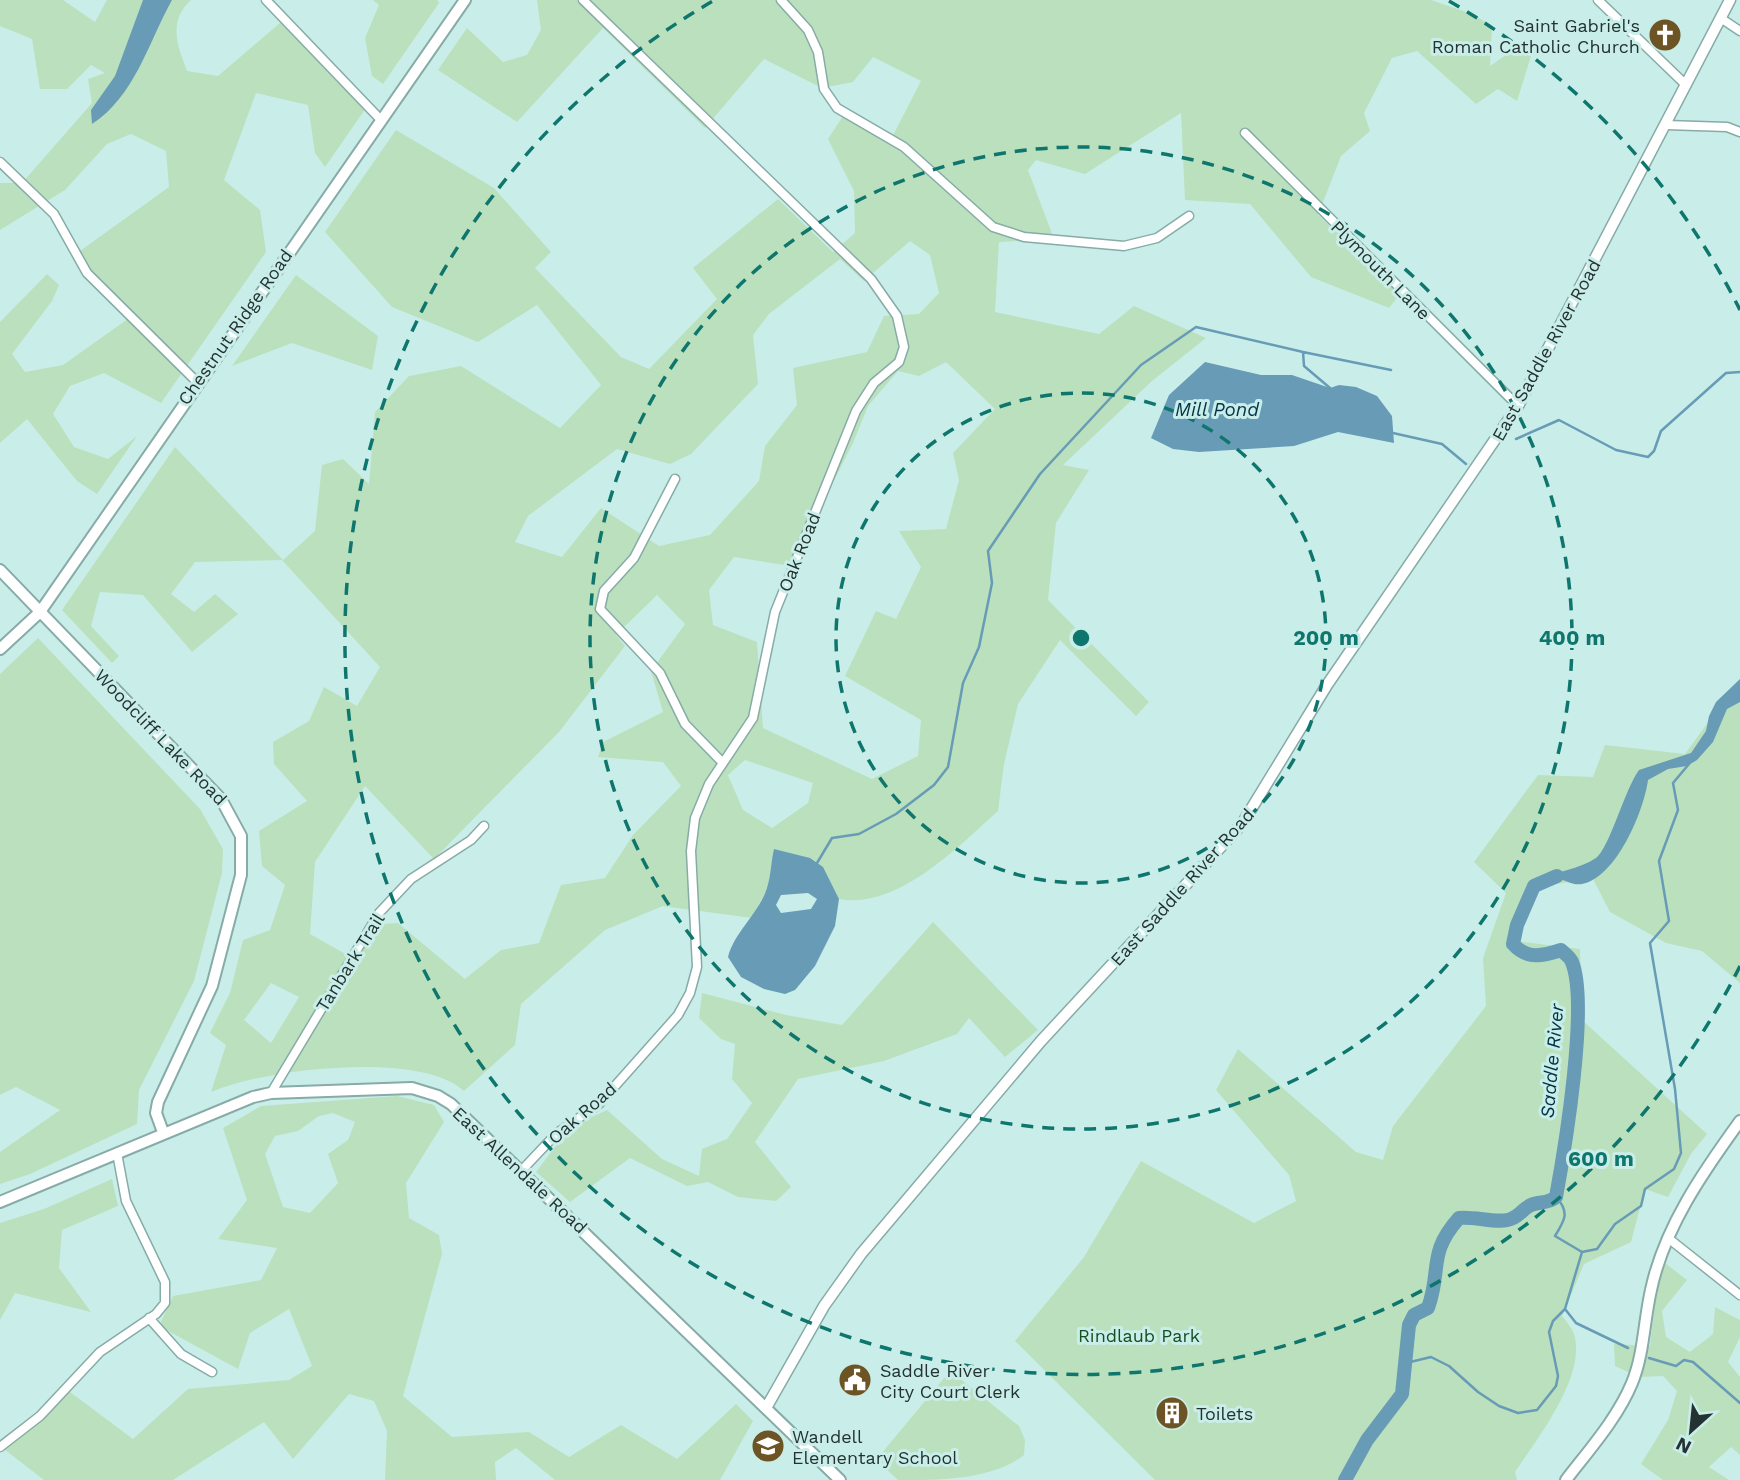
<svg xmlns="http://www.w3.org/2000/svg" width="1740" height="1480" font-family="'Work Sans',sans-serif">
  <rect width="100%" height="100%" fill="#c9eeea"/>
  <path fill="#bbe0bd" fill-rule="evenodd" d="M 0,0 L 63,0 L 95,22 L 107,0 L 191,0 C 168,21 177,45 187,71 L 218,76 L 281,22 L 366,108 L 325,167 L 315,153 L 308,105 L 256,93 L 224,180 L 260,210 L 266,252 L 161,403 L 104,373 L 70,386 L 53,414 L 74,447 L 108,459 L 137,436 L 97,494 L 77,481 L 27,419 L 0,443 L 0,322 L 47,274 L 59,285 L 52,301 L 12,354 L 25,372 L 63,365 L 132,316 L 73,256 L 169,187 L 166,151 L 131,134 L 107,144 L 65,190 L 0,230 L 0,183 L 22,183 L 92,103 L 88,79 L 105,73 L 91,65 L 67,89 L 40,89 L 32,39 L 0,26 Z
    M 373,0 L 437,0 L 439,3 L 383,84 L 372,76 L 365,38 L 379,5 Z
    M 537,0 L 1431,0 L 1475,15 L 1492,27 L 1490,66 L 1529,39 L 1532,53 L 1517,101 L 1498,89 L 1476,104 L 1417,51 L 1392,58 L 1364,113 L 1370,131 L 1341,156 L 1318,215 L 1400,294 L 1389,308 L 1311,277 L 1250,204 L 1185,200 L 1181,113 L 1085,174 L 1036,160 L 1028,170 L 1054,239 L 999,242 L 995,312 L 1099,334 L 1134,306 L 1206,338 L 1152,381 L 1063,465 L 1089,470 L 1056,523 L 1048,600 L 1149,702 L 1136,716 L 1060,640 L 1018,704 L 1004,764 L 998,811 C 958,847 897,910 839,899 C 819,858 817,860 774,849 L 768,887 L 752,918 L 663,906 L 605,930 L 521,1004 L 515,1045 L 464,1091 C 421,1050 263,1069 211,1092 L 226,1045 L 210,1033 L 230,993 L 243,940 L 270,930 L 285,885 L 262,866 L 259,831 L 307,801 L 274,764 L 273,742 L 309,721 L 324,687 L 357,706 L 380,667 L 282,560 L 195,562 L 171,594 L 194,612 L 215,594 L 238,614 L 192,652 L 143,595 L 100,592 L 91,626 L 119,656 L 112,663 L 62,610 L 175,447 L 283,560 L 315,531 L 322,465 L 343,459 L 369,484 L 375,412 L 409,376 L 461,366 L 560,428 L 601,385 L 537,305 L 478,342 L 392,307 L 325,232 L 396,130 L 494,188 L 551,252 L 535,268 L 621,357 L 649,369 L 717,299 L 693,268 L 778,199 L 833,252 L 855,233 L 854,191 L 828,139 L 843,116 L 889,143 L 921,81 L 873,57 L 853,82 L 822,88 L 764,59 L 705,128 L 603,28 L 517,122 L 438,70 L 467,28 L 503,62 L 527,55 L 541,30 ZM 910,241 L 930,255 L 939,293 L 919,314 L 884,316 L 867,352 L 793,368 L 797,405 L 765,446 L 759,481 L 710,535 L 659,546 L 601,508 L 562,557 L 515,542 L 528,516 L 617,449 L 670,464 L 691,454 L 758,384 L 753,335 L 769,314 L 840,259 L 864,281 ZM 946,362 L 995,409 L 953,453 L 959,480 L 946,529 L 899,531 L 921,567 L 896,619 L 876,611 L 845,676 L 921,720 L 918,756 L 872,779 L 763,728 L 757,642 L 713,625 L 709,590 L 734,557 L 791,566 L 853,443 L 868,406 L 898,371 L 919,376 ZM 657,595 L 685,624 L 651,671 L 663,712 L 603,742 L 598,757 L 663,762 L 681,786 L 633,835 L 605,878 L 561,885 L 539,943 L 501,950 L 465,979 L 398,923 L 369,925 L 349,956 L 310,934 L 315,862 L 365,786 L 434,859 L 559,732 L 625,646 L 616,635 ZM 745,760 L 813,783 L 808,803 L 772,828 L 743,810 L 728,775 ZM 271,983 L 299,997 L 271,1043 L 244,1020 Z
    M 296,275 L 378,336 L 372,370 L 292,343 L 232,366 Z
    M 38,638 L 200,809 L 223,849 L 222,873 L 194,981 L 139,1090 L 137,1124 L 30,1174 L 0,1184 L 0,1152 L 60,1110 L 16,1087 L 0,1095 L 0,674 Z
    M 1740,688 L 1740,983 L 1702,951 L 1666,943 L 1610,912 L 1593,879 L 1539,886 L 1517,941 L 1580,949 L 1582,1020 L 1707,1134 L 1691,1154 L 1668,1197 L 1645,1189 L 1631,1242 L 1584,1264 L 1562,1316 C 1566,1321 1572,1328 1574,1334 C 1587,1376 1537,1439 1515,1472 L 1517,1480 L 1155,1480 L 1015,1341 L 1084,1257 L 1141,1161 L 1254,1223 L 1296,1201 L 1289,1175 L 1216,1090 L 1238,1049 L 1356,1152 L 1383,1160 L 1393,1126 L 1486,1006 L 1483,958 L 1506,893 L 1474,862 L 1538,775 L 1593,777 L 1605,745 L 1685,754 L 1722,703 Z
    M 933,922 L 1038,1030 L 1005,1057 L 969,1018 L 957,1034 L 884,1061 L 798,1079 L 755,1142 L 791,1187 L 776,1201 L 738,1197 L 708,1182 L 687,1186 L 630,1158 L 570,1202 L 536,1172 L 570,1127 L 607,1110 L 662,1159 L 699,1176 L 702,1149 L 727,1139 L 752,1103 L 732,1079 L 735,1044 L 721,1039 L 699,1018 L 702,993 L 786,1015 L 842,1025 Z
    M 397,1096 L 434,1105 L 444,1122 L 406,1183 L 409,1218 L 439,1235 L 442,1254 L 403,1396 L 452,1437 L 529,1432 L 569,1457 L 621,1425 L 677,1459 L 736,1404 L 753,1421 L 720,1480 L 555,1480 L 516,1448 L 495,1462 L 496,1480 L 385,1480 L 387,1431 L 374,1401 L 349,1394 L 293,1459 L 264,1422 L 173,1480 L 44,1480 L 0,1446 L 66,1389 L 133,1439 L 188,1389 L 289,1380 L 312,1366 L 289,1309 L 250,1333 L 238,1369 L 159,1326 L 173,1296 L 261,1280 L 277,1248 L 218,1239 L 247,1200 L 223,1128 L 261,1106 ZM 333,1113 L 355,1122 L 348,1140 L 328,1154 L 338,1183 L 310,1213 L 283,1207 L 265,1154 L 275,1136 L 298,1131 L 319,1116 Z
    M 112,1179 L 118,1206 L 62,1230 L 59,1268 L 91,1312 L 15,1293 L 0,1320 L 0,1223 L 44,1209 Z
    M 1665,1263 L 1687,1280 L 1662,1311 L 1666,1337 L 1690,1352 L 1713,1334 L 1715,1307 L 1740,1320 L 1740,1337 L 1728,1362 L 1740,1377 L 1740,1455 L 1731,1447 L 1709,1467 L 1729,1480 L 1663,1480 L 1641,1464 L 1668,1420 L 1677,1391 L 1663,1376 L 1639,1377 L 1615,1366 L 1614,1344 L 1650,1346 L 1656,1292 Z
    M 945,1377 L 958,1377 L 1019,1426 L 1025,1440 L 1024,1455 C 991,1480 940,1480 898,1480 L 876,1460 Z"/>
  <path fill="#679bb6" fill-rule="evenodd" d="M 143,0 L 172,0 C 148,43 135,96 92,124 L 91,110 L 115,76 Z
    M 1205,362 L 1261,375 L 1292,375 L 1330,388 L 1339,385 L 1356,387 L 1377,396 L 1392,416 L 1394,443 L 1338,432 L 1294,446 L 1199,452 L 1173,449 L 1151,438 L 1169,395 Z
    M 1740,679 L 1740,702 L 1727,709 L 1713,742 L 1697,760 L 1687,766 L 1668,769 L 1648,780 C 1644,811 1616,878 1582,884 C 1567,887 1558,869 1545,887 L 1539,880 C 1557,871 1580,869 1596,858 C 1610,847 1624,791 1639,770 L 1691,753 L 1706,731 L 1709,716 L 1716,702 Z
    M 774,849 L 810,858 L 823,867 L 839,899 L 835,926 L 815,966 L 795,990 L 785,994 L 764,989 L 741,977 L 728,957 C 735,931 758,915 767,888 C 771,876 771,861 774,849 ZM 808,893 L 817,899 L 811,909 L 781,913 L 776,905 L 781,895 Z"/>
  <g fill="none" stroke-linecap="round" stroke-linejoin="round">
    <path stroke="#679bb6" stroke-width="2.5" d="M 1303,352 L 1391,370
      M 1393,433 L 1442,444 L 1466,464
      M 1516,439 L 1559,420 L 1616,450 L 1648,457 L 1654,451 L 1661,431 L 1726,373 L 1740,372
      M 817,863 L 832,838 L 859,834 L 896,814 L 934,785 L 948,767 L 963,683 L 979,647 L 992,583 L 988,551 L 1040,474 L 1141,365 L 1196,327 L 1303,352 L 1304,366 L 1330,388
      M 1582,1252 L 1597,1249 L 1615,1224 L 1641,1206 L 1645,1189 L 1674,1169 L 1681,1153 L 1675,1089 L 1650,943 L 1669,921 L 1659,861 L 1678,810 L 1673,783 L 1689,764
      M 1565,1309 L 1576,1323 L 1628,1348
      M 1649,1358 L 1676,1366 L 1684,1360 L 1693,1362 L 1740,1403
      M 1406,1363 L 1431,1357 L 1449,1366 L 1478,1392 L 1499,1406 L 1518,1413 L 1537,1410 L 1556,1386 L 1558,1376 L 1549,1332 L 1553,1321 L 1565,1309 L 1582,1252 L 1555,1236 C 1565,1220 1570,1212 1556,1197"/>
    <path stroke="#679bb6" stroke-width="14" d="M 1345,1480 L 1367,1440 L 1402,1394 L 1409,1325 L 1414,1315 L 1428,1308 C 1442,1269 1427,1254 1459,1218 C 1476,1216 1501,1225 1513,1218 C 1520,1215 1524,1208 1531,1205 C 1540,1201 1548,1204 1556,1197 C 1565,1148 1589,1004 1572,962 C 1570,957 1565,954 1561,950 C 1543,956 1527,960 1513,944 L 1517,925 L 1534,886 L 1557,876"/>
    <defs>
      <path id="minor" d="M 266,0 L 381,120
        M 781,0 L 808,30 L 818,52 L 824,89 L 837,108 L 904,147 L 993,227 L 1024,237 L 1124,246 L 1157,238 L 1189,216
        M 1598,0 L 1686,85
        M 1722,19 L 1740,31
        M 1666,125 L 1727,127 L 1740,132
        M 1245,133 L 1518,406
        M 0,162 L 54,214 L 87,273 L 197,382
        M 675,479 L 634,558 L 604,591 L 600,609 L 660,673 L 685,724 L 723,763
        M 271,1093 L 379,913 L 411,879 L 471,840 L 484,826
        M 522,1170 L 557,1133 L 599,1104 L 678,1015 L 690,993 L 697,967 L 691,851 L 695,818 L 709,784 L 753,718 L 775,612 L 856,411 L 874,383 L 899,362 L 904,347 L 897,316 L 871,279 L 583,0
        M 1668,1238 L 1740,1295
        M 149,1318 L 181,1354 L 212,1372
        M 0,1447 L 40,1416 L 100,1352 L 156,1314 L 165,1303 L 165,1282 L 126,1201 L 117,1153"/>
      <path id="tertiary" d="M 766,1408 L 824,1306 L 861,1254 L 1041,1041 L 1242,824 L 1327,685 L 1518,406 L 1730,0"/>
      <path id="secondary" d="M 0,570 L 221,799 L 241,836 L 241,875 L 212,986 L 158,1102 L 156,1113 L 163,1132
        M 0,649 L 40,612 L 465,0
        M 0,1202 L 253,1097 L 271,1093 L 412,1088 L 438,1096 L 451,1104 L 840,1480
        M 1566,1480 C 1589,1450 1617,1419 1632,1383 C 1644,1354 1644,1320 1651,1290 C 1664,1228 1703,1172 1740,1121"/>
    </defs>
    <use href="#minor" stroke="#87aba7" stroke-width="11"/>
    <use href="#tertiary" stroke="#87aba7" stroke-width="13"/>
    <use href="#secondary" stroke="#87aba7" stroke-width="14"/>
    <use href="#minor" stroke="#fff" stroke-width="8"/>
    <use href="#tertiary" stroke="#fff" stroke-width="10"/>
    <use href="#secondary" stroke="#fff" stroke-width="10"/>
  </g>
  <g fill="none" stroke="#0f766e" stroke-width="3.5" stroke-dasharray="12 9">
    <circle cx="1081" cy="638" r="245"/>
    <circle cx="1081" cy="638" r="491"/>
    <path d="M1740 966A736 736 0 1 1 713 1M1449 1A736 736 0 0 1 1740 310"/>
  </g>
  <defs>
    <symbol id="church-disc" viewBox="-11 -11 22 22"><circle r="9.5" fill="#6c5424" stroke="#c9eeea"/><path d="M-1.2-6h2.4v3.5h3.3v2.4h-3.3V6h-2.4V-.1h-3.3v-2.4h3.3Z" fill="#fff"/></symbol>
    <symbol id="civic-disc" viewBox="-11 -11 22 22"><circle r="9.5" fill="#6c5424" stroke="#c9eeea"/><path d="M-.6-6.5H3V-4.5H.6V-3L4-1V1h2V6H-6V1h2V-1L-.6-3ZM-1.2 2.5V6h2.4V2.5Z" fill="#fff"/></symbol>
    <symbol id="building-disc" viewBox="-11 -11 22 22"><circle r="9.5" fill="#6c5424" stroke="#c9eeea"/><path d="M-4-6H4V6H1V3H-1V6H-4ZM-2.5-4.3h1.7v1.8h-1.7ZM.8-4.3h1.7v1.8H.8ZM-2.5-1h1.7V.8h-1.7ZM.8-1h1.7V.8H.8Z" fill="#fff"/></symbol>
    <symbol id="school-disc" viewBox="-11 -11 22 22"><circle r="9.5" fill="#6c5424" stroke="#c9eeea"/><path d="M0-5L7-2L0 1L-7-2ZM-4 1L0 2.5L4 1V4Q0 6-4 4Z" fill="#fff"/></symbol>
  </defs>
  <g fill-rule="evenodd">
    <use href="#church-disc" x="1646" y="16" width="38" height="38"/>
    <use href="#civic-disc" x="836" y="1361" width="38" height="38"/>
    <use href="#building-disc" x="1153" y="1394" width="38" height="38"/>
    <use href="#school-disc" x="749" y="1427" width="38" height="38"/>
  </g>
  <g text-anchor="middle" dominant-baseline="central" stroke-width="6" stroke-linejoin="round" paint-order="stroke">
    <g font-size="18" fill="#243331" stroke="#c9eeea" text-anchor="start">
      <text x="1640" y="25" text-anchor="end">Saint Gabriel's<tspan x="1640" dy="21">Roman Catholic Church</tspan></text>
      <text x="880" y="1370">Saddle River<tspan x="880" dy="21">City Court Clerk</tspan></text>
      <text x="1196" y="1413">Toilets</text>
      <text x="792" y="1436">Wandell<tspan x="792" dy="21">Elementary School</tspan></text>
    </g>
    <g font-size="18" fill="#243331" stroke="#c9eeea">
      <text transform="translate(1381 270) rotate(45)">Plymouth Lane</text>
      <text transform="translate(235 327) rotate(-55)">Chestnut Ridge Road</text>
      <text transform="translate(1546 350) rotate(-61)">East Saddle River Road</text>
      <text transform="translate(799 552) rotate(-68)">Oak Road</text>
      <text transform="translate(161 737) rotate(46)">Woodcliff Lake Road</text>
      <text transform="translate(1182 887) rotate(-48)">East Saddle River Road</text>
      <text transform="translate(350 962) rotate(-58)">Tanbark Trail</text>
      <text transform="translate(582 1113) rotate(-41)">Oak Road</text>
      <text transform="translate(520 1170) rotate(43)">East Allendale Road</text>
    </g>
    <g font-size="18" fill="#154f1e" stroke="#c9eeea">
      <text x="1139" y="1335">Rindlaub Park</text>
    </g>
    <g font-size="19" font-style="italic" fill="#023246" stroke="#c9eeea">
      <text x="1217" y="409">Mill Pond</text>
      <text transform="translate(1552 1061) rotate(-85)">Saddle River</text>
    </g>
  </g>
  <circle cx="1081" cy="638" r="10" fill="#0f766e" stroke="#c9eeea" stroke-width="3.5"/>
  <g font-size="21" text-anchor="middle" font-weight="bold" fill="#0f766e" stroke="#c9eeea" stroke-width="6" stroke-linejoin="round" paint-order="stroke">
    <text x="1326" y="645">200 m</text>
    <text x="1572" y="645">400 m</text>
    <text x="1601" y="1166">600 m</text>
  </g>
  <g transform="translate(1691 1431) rotate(207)" stroke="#c9eeea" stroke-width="5" paint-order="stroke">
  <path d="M0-5L12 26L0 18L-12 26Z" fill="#243331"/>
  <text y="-10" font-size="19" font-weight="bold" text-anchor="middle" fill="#243331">N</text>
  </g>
</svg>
